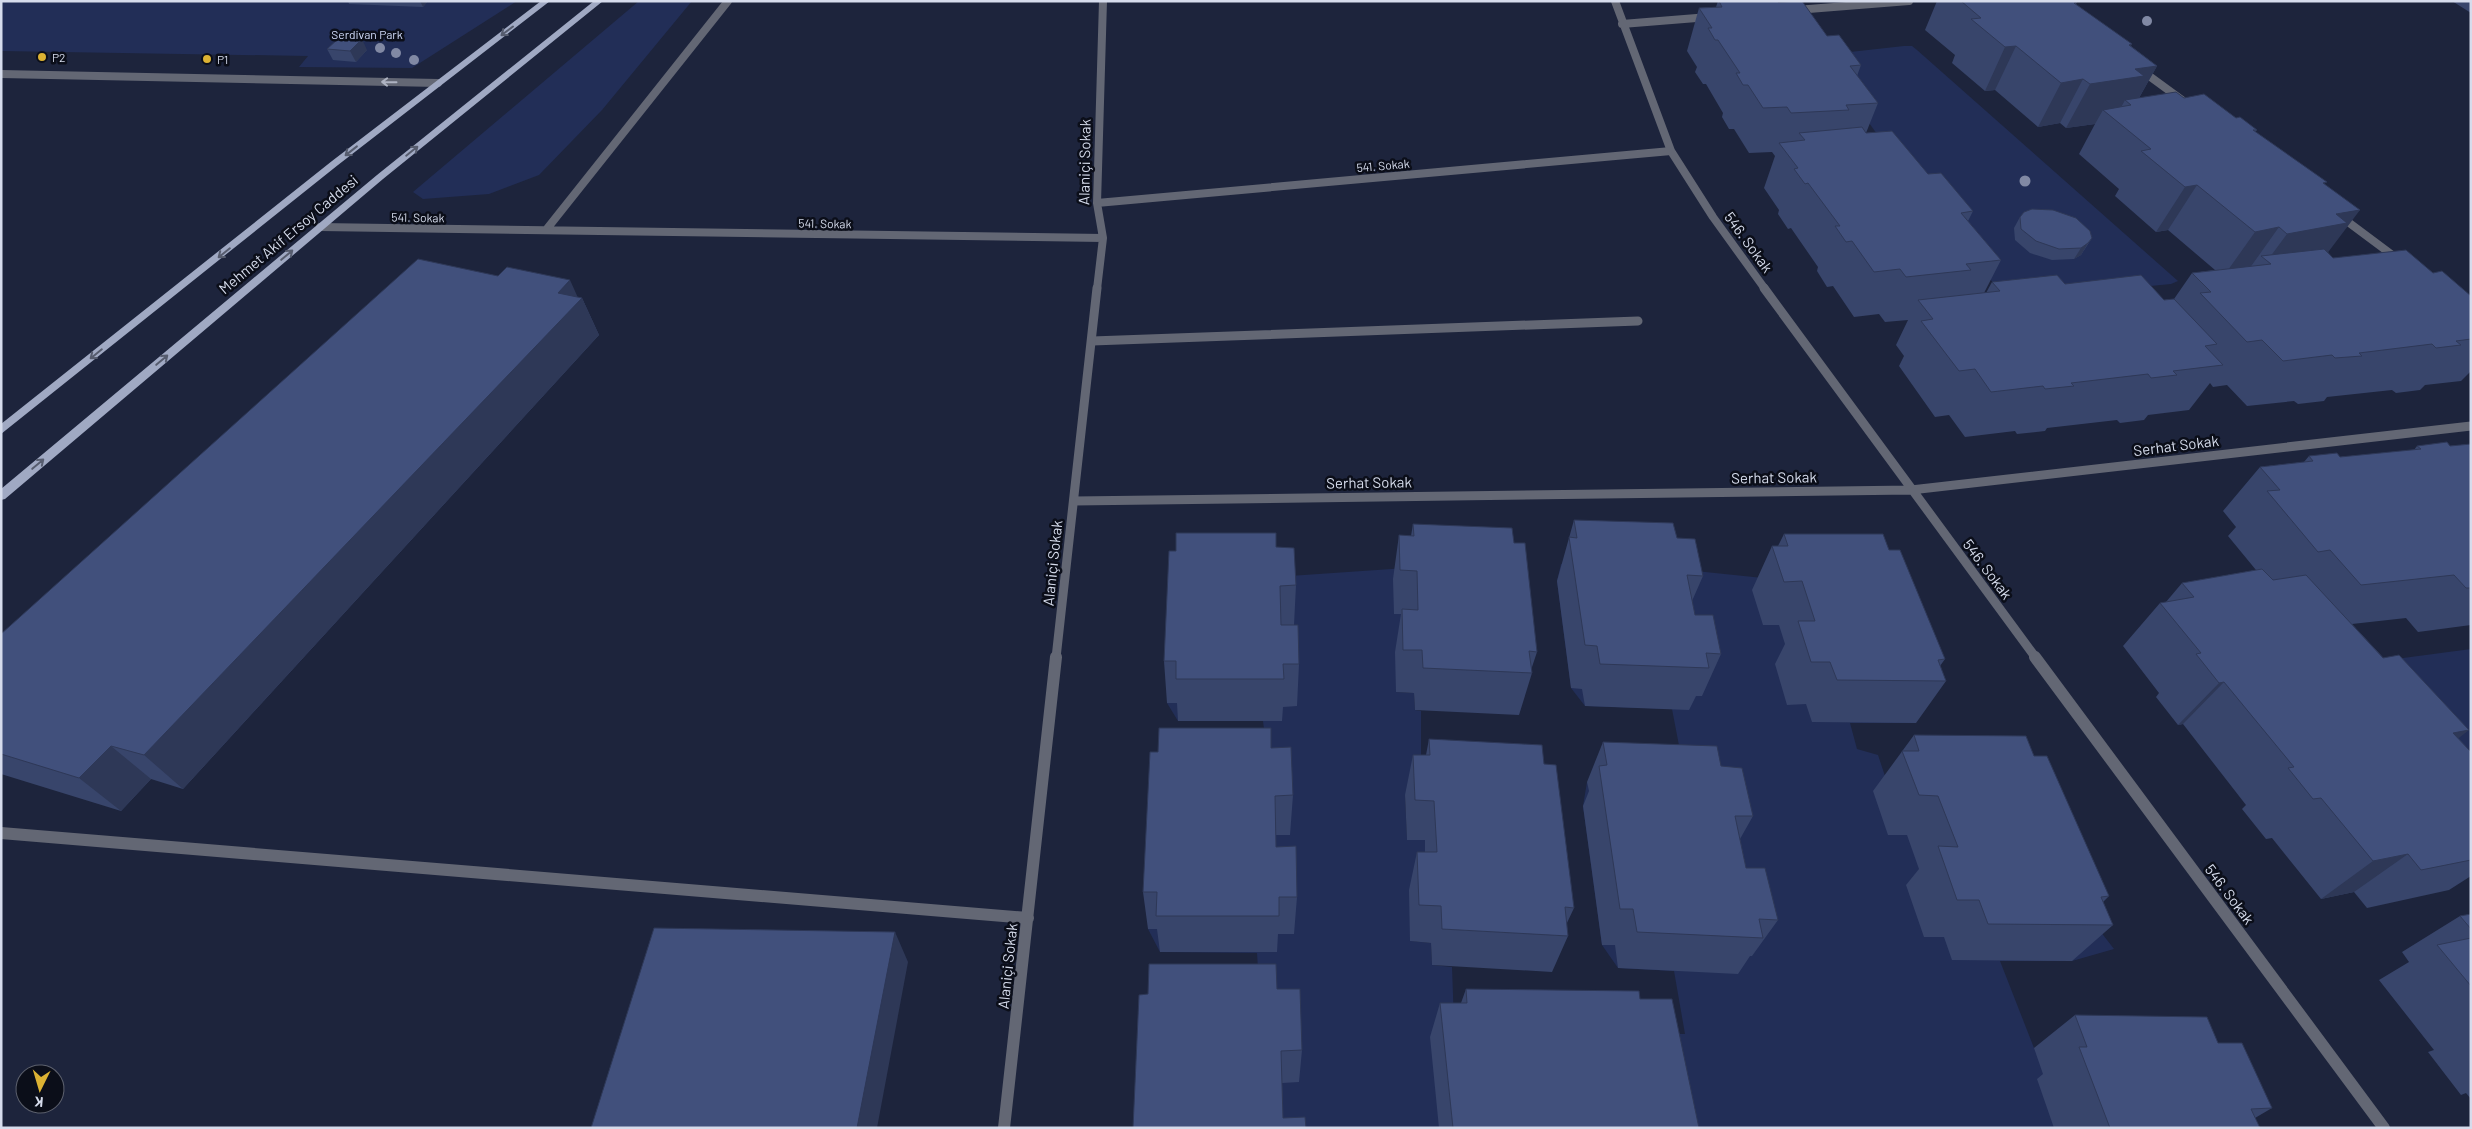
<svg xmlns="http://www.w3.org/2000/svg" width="2472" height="1129" font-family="Barlow,sans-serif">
  <rect width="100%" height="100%" fill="#1d243c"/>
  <path fill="#222e57" d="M 1,1 L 517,1 L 412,68 L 299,67 L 308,56 L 1,51 Z
    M 639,1 L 692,1 L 602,110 L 539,175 L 489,194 L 423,199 L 413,192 Z
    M 1904,46 L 1912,46 L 1917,50 L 2178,281 L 2171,284 L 2016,299 L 2003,295 L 1906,175 L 1867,120 L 1832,54 Z
    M 1561,564 L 1657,567 L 1763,578 L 1916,702 L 1916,723 L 1850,723 L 1857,749 L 1878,755 L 1885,776 L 2066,887 L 2114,949 L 2072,961 L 2000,961 L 2034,1048 L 2159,1051 L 2255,1128 L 1140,1128 L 1260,999 L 1257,953 L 1160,952 L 1148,929 L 1154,793 L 1269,769 L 1263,721 L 1178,721 L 1167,703 L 1172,595 L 1275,577 L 1406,568 L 1410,615 L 1396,692 L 1414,693 L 1415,710 L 1421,711 L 1421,780 L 1405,795 L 1407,839 L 1425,840 L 1428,890 L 1411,941 L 1431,943 L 1432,965 L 1452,967 L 1454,1023 L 1621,1033 L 1685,1034 L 1674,971 L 1618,968 L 1602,945 L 1583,806 L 1587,782 L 1687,787 L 1672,709 L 1585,706 L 1571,688 L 1557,581 Z
    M 2471,649 L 2471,806 L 2358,664 Z"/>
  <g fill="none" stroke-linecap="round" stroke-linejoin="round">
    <path stroke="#636774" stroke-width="9" d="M 1092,341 L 1638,321"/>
    <path stroke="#636774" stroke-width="8" d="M 1615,1 L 1671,151 L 1713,217 L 1765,289
      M 1796,10 L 1909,1
      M 1622,24 L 1709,17
      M 2141,70 L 2182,100
      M 1,74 L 438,83
      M 1097,203 L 1671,151
      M 2340,216 L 2399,260
      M 320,227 L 1103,238
      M 546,230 L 728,1
      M 1097,289 L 1103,238 L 1097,203 L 1103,1"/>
    <path stroke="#636774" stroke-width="9" d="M 1764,288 L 2036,658
      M 1074,501 L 1911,490 L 2471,426
      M 1056,658 L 1097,288"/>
    <path stroke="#636774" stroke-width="12" d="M 2035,657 L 2384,1128
      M 1,833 L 1028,918
      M 1004,1128 L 1056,657"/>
    <path fill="#a0a9c3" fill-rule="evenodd" d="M 541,1 L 550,1 L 338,165 L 1,434 L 1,424 L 332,161 Z
      M 594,1 L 603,1 L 383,179 L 5,499 L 1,500 L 1,489 L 377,175 Z"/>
  </g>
  <g fill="#8189a4">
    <circle cx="2147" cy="21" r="5"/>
    <circle cx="380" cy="48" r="5"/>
    <circle cx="396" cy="53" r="5"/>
    <circle cx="414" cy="60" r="5"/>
    <circle cx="2025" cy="181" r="5.5"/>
  </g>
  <path fill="#38456b" d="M 348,1 L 428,1 L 423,7 L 349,4 Z
    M 1718,1 L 1777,1 L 1827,36 L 1861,65 L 1857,76 L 1878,103 L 1866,133 L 1928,174 L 1973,211 L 1968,221 L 2001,260 L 1984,293 L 1986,293 L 1992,282 L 2065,284 L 2164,300 L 2174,299 L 2192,273 L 2215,270 L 2168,230 L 2156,232 L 2115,196 L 2119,189 L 2079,154 L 2095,124 L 2066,128 L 2060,123 L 2038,127 L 1995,90 L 1985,91 L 1952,63 L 1955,55 L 1925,30 L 1937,1 L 2075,1 L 2077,2 L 2076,4 L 2157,66 L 2139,98 L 2184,98 L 2236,118 L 2257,130 L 2255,132 L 2325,184 L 2328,252 L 2333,258 L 2433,273 L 2471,296 L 2471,371 L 2461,381 L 2425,385 L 2420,390 L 2396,393 L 2392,390 L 2327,397 L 2324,401 L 2298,404 L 2294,401 L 2247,406 L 2227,385 L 2213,387 L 2210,383 L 2189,410 L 2148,415 L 2144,420 L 2120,423 L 2117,420 L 2047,428 L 2045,431 L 2017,434 L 2015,431 L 1965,437 L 1949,415 L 1935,417 L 1899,366 L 1904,356 L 1896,345 L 1908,320 L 1885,322 L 1879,314 L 1854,317 L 1833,286 L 1827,287 L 1817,271 L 1818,267 L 1791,228 L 1788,229 L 1778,214 L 1779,210 L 1764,188 L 1775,156 L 1772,152 L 1749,153 L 1734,129 L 1729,129 L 1722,117 L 1723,113 L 1706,84 L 1703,84 L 1695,72 L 1697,67 L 1687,51 L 1699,8 L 1716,7 Z
    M 2452,1 L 2471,1 L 2471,13 Z
    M 327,49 L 367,50 L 356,62 L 333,60 Z
    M 2020,217 L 2092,238 L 2081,255 L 2074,259 L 2052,260 L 2030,253 L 2015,240 L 2014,228 Z
    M 578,297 L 582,298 L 599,335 L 183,789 L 151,779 L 121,811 L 1,774 L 1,634 Z
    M 2471,444 L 2471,625 L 2418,632 L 2406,618 L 2352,624 L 2471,752 L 2471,876 L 2449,890 L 2367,908 L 2354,892 L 2321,899 L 2272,838 L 2266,839 L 2242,809 L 2246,805 L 2183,724 L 2178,725 L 2156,697 L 2159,693 L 2123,646 L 2160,603 L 2166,602 L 2182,583 L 2256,570 L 2228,536 L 2236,527 L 2223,511 L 2260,467 L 2304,462 L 2309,456 L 2340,457 L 2414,450 L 2417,446 L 2450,446 Z
    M 1574,520 L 1677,538 L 1703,576 L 1692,601 L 1695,615 L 1721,654 L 1702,696 L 1696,696 L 1689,710 L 1585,706 L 1582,689 L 1571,688 L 1557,581 Z
    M 1413,524 L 1514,543 L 1537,652 L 1531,670 L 1532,673 L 1519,715 L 1415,710 L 1414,693 L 1396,692 L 1395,652 L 1401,614 L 1394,614 L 1393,579 L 1399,535 L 1411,536 Z
    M 1784,534 L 1889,550 L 1945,659 L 1940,666 L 1946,681 L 1916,723 L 1812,722 L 1806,704 L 1787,705 L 1775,664 L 1785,644 L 1779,625 L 1763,625 L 1752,590 L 1772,546 L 1778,546 Z
    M 1276,547 L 1296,585 L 1294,625 L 1299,664 L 1297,706 L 1283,707 L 1282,721 L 1178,721 L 1177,703 L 1167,703 L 1164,661 Z
    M 1914,735 L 2034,756 L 2109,896 L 2103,902 L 2113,925 L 2072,961 L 1952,960 L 1944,937 L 1924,937 L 1906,885 L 1919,869 L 1907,835 L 1888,835 L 1873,791 Z
    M 1429,739 L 1544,764 L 1574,908 L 1566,925 L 1568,936 L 1552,972 L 1432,965 L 1431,943 L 1410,941 L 1409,890 L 1417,852 L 1425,852 L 1425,840 L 1407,840 L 1405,795 L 1413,755 L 1426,755 Z
    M 1603,742 L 1721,766 L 1753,816 L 1740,839 L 1746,868 L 1778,920 L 1752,956 L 1750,956 L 1738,974 L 1618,968 L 1615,945 L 1602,945 L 1583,806 L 1589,791 L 1587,782 Z
    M 1271,748 L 1293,795 L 1290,835 L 1276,835 L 1276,847 L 1297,897 L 1294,934 L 1278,934 L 1277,952 L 1160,952 L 1157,929 L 1148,929 L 1143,892 Z
    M 2471,914 L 2471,1099 L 2466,1093 L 2461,1095 L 2428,1052 L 2434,1050 L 2379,980 L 2409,962 L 2402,952 L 2460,916 Z
    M 1277,989 L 1302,1050 L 1299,1082 L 1282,1083 L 1283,1118 L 1133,1128 Z
    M 1466,989 L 1640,999 L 1699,1128 L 1439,1128 L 1430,1037 L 1440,1003 L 1461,1003 Z
    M 2075,1015 L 2218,1043 L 2272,1108 L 2255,1118 L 2260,1128 L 2054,1128 L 2037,1079 L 2043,1074 L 2034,1048 Z"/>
  <path fill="#2e3857" d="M 420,1 L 428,1 L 423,7 Z
    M 362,39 L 367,50 L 356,62 L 350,51 Z
    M 2132,44 L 2113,81 L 2135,69 L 2157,66 L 2132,110 L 2131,105 L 2125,100 L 2115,119 L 2103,110 L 2095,124 L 2066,128 L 2090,84 L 2129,45 Z
    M 2016,46 L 1995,90 L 1985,91 L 2005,47 Z
    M 2083,79 L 2060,123 L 2038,127 L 2061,83 Z
    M 2197,185 L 2168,230 L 2156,232 L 2185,187 Z
    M 2360,210 L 2326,255 L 2271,264 L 2267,261 L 2287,234 L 2336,214 Z
    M 2279,227 L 2247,272 L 2223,277 L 2255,232 Z
    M 2088,243 L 2081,255 L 2074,259 L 2081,248 Z
    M 570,280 L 579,300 L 582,298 L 599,335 L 183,789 L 144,755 L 558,293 Z
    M 2224,682 L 2183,724 L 2178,725 L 2219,683 Z
    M 2469,730 L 2417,771 L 2453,733 Z
    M 111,746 L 151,779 L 121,811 L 79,778 Z
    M 2408,854 L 2354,892 L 2321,899 L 2373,861 Z
    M 895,932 L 908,962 L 877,1128 L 857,1128 Z"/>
  <path fill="#41507c" stroke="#2e3857" d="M 1719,1 L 1777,1 L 1778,2 L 1802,1 L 1827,36 L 1839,35 L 1861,65 L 1850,66 L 1878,103 L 1846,105 L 1849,110 L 1791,113 L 1787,107 L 1763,108 L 1748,85 L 1743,85 L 1736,73 L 1740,73 L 1718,40 L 1715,40 L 1708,28 L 1712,28 L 1699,8 L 1722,7 Z
    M 1961,1 L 2075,1 L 2077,2 L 2074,3 L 2132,44 L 2129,45 L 2157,66 L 2135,69 L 2144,76 L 2090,84 L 2083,79 L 2061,83 L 2016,46 L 2005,47 L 1971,19 L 1981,18 Z
    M 339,38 L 362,39 L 350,51 L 327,49 Z
    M 2176,92 L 2184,98 L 2204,94 L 2236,118 L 2240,117 L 2257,130 L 2253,130 L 2327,182 L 2323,183 L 2360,210 L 2336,214 L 2347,223 L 2287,234 L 2279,227 L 2255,232 L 2197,185 L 2185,187 L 2141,151 L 2151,149 L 2103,110 L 2131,105 L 2125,100 Z
    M 1862,127 L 1866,133 L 1892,131 L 1928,174 L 1941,173 L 1973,211 L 1961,213 L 2001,260 L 1966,264 L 1971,270 L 1906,277 L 1900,269 L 1874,272 L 1852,241 L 1846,242 L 1835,226 L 1840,226 L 1808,183 L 1805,184 L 1794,169 L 1798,168 L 1779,143 L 1805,140 L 1799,133 Z
    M 2032,209 L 2053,210 L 2076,218 L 2090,231 L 2092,238 L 2088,243 L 2081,248 L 2059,249 L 2036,241 L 2021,229 L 2020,217 L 2024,212 Z
    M 2324,249 L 2333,258 L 2406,250 L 2433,273 L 2442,271 L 2471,296 L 2471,339 L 2456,341 L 2461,345 L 2436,348 L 2432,344 L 2359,353 L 2362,356 L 2335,358 L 2332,355 L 2283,361 L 2262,340 L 2247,342 L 2200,293 L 2211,292 L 2192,273 L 2271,264 L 2261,256 Z
    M 418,259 L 498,276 L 507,267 L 570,280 L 558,293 L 582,298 L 144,755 L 111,746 L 79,778 L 1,754 L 1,634 Z
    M 2057,275 L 2065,284 L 2141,275 L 2164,300 L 2174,299 L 2217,344 L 2205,346 L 2223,365 L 2173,371 L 2177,375 L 2151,378 L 2148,374 L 2071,383 L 2074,386 L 2045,389 L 2043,386 L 1991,392 L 1975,369 L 1959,371 L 1921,321 L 1933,319 L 1918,300 L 2000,291 L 1992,282 Z
    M 2447,442 L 2450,446 L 2471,444 L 2471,588 L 2466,588 L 2454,575 L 2361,585 L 2330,550 L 2318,552 L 2267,491 L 2280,490 L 2260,467 L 2313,461 L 2309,456 L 2337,453 L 2340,457 L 2421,449 L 2417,446 Z
    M 1574,520 L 1673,523 L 1677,538 L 1695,539 L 1703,576 L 1687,575 L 1695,615 L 1713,615 L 1721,654 L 1706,653 L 1709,668 L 1600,664 L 1597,646 L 1585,645 L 1569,537 L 1577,538 Z
    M 1413,524 L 1512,528 L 1514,543 L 1525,543 L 1537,652 L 1529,651 L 1532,673 L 1423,668 L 1422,650 L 1403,650 L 1402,609 L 1418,610 L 1417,571 L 1400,570 L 1399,535 L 1414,536 Z
    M 1176,533 L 1276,533 L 1276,547 L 1294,548 L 1296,585 L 1280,586 L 1281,625 L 1298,625 L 1299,664 L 1283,664 L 1284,679 L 1176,679 L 1176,661 L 1164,661 L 1169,551 L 1176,551 Z
    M 1784,534 L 1883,534 L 1889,550 L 1900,550 L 1945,659 L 1938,660 L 1946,681 L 1837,680 L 1830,662 L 1811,662 L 1798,621 L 1815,621 L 1802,581 L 1784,582 L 1772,546 L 1788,546 Z
    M 2262,569 L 2273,580 L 2306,575 L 2383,658 L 2399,655 L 2469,730 L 2453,733 L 2471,752 L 2471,860 L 2421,870 L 2408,854 L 2373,861 L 2321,798 L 2313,799 L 2288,768 L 2294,767 L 2224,682 L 2219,683 L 2196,654 L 2201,653 L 2160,603 L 2194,597 L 2182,583 Z
    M 1159,728 L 1271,728 L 1271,748 L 1291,747 L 1293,795 L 1275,796 L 1276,847 L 1296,846 L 1297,897 L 1279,897 L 1279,916 L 1156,916 L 1157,892 L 1143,892 L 1150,752 L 1158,752 Z
    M 1914,735 L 2026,736 L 2034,756 L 2047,756 L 2109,896 L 2101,897 L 2113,925 L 1988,924 L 1979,900 L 1957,900 L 1938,846 L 1958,847 L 1938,796 L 1919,795 L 1902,751 L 1919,751 Z
    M 1429,739 L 1542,745 L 1544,764 L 1556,765 L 1574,908 L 1565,907 L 1568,936 L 1442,929 L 1441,906 L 1419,905 L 1417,852 L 1437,852 L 1434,801 L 1415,800 L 1413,755 L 1430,755 Z
    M 1603,742 L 1717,746 L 1721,766 L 1742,768 L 1753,816 L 1735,816 L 1746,868 L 1765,868 L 1778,920 L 1759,919 L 1763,938 L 1637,932 L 1633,909 L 1620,909 L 1599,766 L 1607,765 Z
    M 2471,914 L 2471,929 L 2460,916 Z
    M 654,928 L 895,932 L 857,1128 L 591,1128 Z
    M 2471,938 L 2471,986 L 2437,945 Z
    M 1149,964 L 1276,964 L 1277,989 L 1300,989 L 1302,1050 L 1281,1051 L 1283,1118 L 1305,1117 L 1306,1128 L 1133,1128 L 1139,995 L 1148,994 Z
    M 1466,989 L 1639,991 L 1640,999 L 1672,999 L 1699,1128 L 1453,1128 L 1440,1003 L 1467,1003 Z
    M 2075,1015 L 2207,1017 L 2218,1043 L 2242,1043 L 2272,1108 L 2251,1109 L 2260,1128 L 2110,1128 L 2079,1047 L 2087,1047 Z"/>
  <defs><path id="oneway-shaft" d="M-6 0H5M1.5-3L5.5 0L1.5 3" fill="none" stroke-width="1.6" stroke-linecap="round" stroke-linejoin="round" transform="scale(1.25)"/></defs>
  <g stroke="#565c6e">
    <use href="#oneway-shaft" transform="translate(507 31) rotate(143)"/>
    <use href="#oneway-shaft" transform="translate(351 151) rotate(142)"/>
    <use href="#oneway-shaft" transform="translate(412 151) rotate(-39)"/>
    <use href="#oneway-shaft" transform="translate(224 253) rotate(141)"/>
    <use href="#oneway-shaft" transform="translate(287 255) rotate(-40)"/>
    <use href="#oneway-shaft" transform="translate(96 354) rotate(141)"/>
    <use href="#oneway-shaft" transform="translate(162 360) rotate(-40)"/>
    <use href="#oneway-shaft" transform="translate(38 464) rotate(-40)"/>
  </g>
  <use stroke="#aeb3c2" href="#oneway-shaft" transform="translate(389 82) rotate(-179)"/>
  <g fill="#dcb233" stroke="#0b0e19" stroke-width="2">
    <circle cx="42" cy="57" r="5"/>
    <circle cx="207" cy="59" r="5"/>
  </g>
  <g text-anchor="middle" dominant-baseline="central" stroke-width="5" stroke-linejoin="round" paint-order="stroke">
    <g font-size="12" fill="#d2dcfa" stroke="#0b0e19">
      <text x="367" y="34">Serdivan Park</text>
    </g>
    <g font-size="12" fill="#d6dcec" stroke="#0b0e19" text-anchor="start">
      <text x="52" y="57">P2</text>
      <text x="217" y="59">P1</text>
    </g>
    <g font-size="12" fill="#d6dcec" stroke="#0b0e19">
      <text transform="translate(1383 165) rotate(-5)">541. Sokak</text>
      <text transform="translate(418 217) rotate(1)">541. Sokak</text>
      <text transform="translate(825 223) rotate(1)">541. Sokak</text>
    </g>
    <g font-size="15" fill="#d6dcec" stroke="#0b0e19">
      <text transform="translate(1084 162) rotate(-89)">Alaniçi Sokak</text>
      <text transform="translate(288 234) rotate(-40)">Mehmet Akif Ersoy Caddesi</text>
      <text transform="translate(1749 242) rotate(54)">546. Sokak</text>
      <text transform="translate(2176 445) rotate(-7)">Serhat Sokak</text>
      <text transform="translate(1774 477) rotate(-1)">Serhat Sokak</text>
      <text transform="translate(1369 482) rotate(-1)">Serhat Sokak</text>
      <text transform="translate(1052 563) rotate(-84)">Alaniçi Sokak</text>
      <text transform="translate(1988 569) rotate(53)">546. Sokak</text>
      <text transform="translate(2230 894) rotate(53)">546. Sokak</text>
      <text transform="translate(1007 966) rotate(-84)">Alaniçi Sokak</text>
    </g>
  </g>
  <rect width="2472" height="1129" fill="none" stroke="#d6dcec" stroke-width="5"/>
  <g transform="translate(40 1089) rotate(185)"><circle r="24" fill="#0b0e19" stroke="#5c606d"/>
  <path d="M0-4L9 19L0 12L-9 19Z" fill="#dcb233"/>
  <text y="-8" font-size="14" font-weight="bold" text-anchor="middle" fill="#d6dcec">K</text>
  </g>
</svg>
